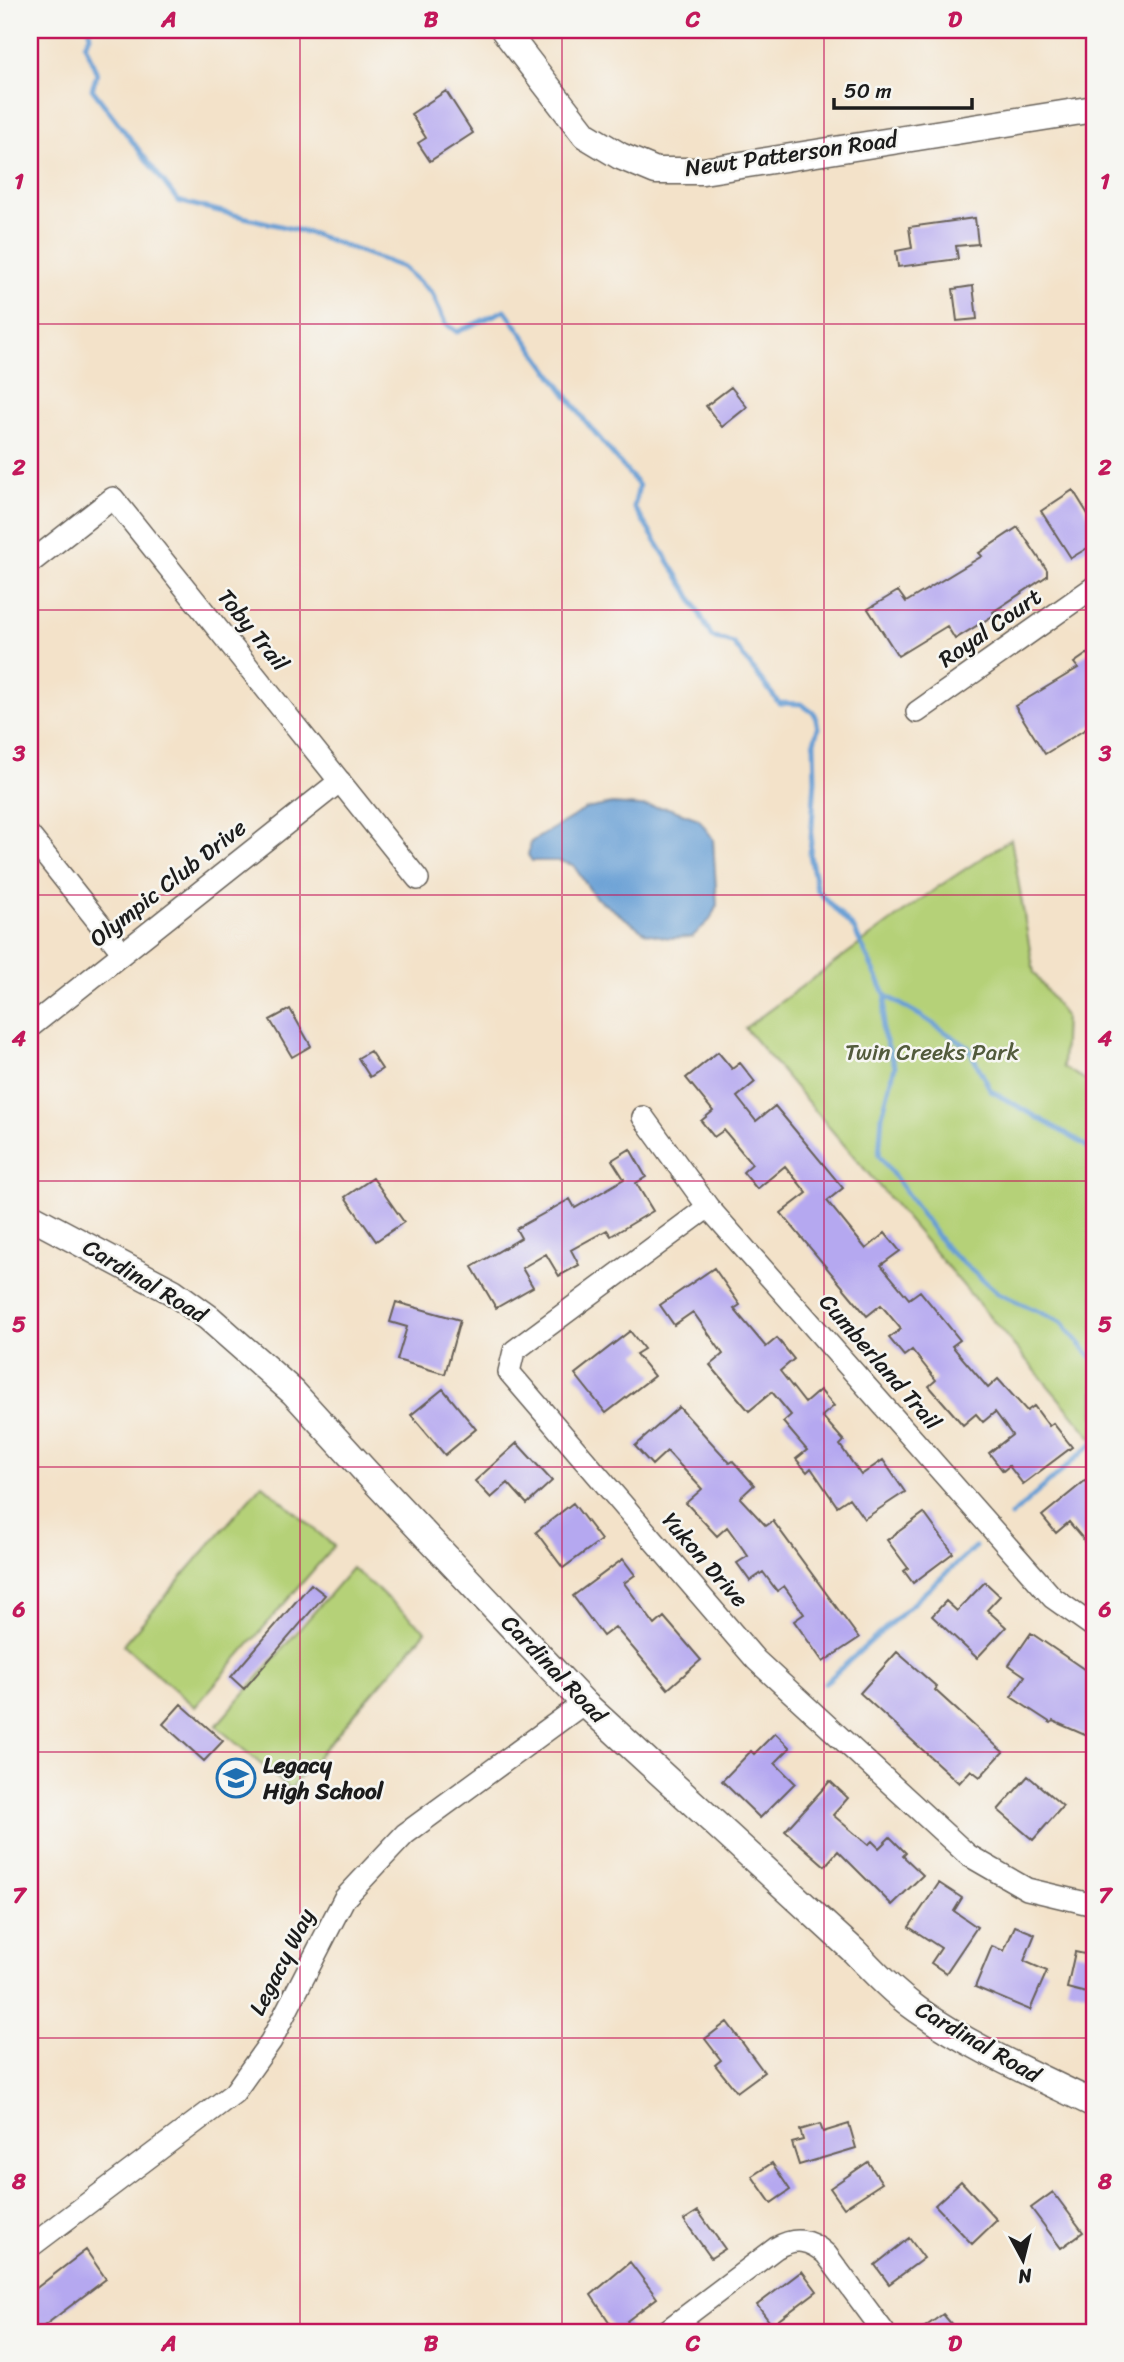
<svg xmlns="http://www.w3.org/2000/svg" width="1124" height="2362" font-family="Sriracha,sans-serif">
  <rect width="100%" height="100%" fill="#f6f6f2"/>
  <filter id="ink" filterUnits="userSpaceOnUse"><feTurbulence type="fractalNoise" baseFrequency=".0143" numOctaves="2"/><feDisplacementMap in="SourceGraphic" scale="14" xChannelSelector="R" yChannelSelector="G"/><feConvolveMatrix kernelMatrix="1 2 1 2 8 2 1 2 1" color-interpolation-filters="sRGB"/></filter>
  <filter id="wash" filterUnits="userSpaceOnUse"><feTurbulence type="fractalNoise" baseFrequency=".00686" numOctaves="4" result="noise"/><feDisplacementMap in="SourceGraphic" scale="28" xChannelSelector="R" yChannelSelector="G"/><feGaussianBlur stdDeviation="1.57" result="paint"/><feColorMatrix in="noise" values="0 0 0 0 0 0 0 0 0 0 0 0 0 0 0 0 0 1.4 0 .05"/><feComposite in="paint" operator="in"/></filter>
  <g filter="url(#wash)">
    <rect width="100%" height="100%" fill="#f3e2c9"/>
    <path fill="#b5d178" stroke="#68764a" stroke-width="2" d="M 1011,839 L 1034,973 L 1065,1016 L 1063,1067 L 1094,1085 L 1094,1440 L 745,1028 L 938,887 Z
      M 262,1484 L 334,1546 L 195,1707 L 123,1645 Z
      M 352,1568 L 426,1631 L 290,1789 L 216,1726 Z"/>
    <path fill="#669ed4" stroke="#415d78" stroke-width="2" d="M 612,804 L 668,808 L 699,819 L 713,839 L 717,905 L 710,920 L 692,937 L 669,938 L 646,933 L 595,897 L 573,865 L 559,861 L 532,861 L 528,855 L 531,842 L 586,809 Z"/>
    <g fill="none" stroke-linecap="round" stroke-linejoin="round">
      <path stroke="#669ed4" stroke-width="5" d="M 89,30 L 90,36 L 85,44 L 97,74 L 92,89 L 178,201 L 313,234 L 402,267 L 432,293 L 445,323 L 457,332 L 505,310 L 586,422 L 639,486 L 634,507 L 688,592 L 712,637 L 733,643 L 779,703 L 801,704 L 815,714 L 818,728 L 814,742 L 815,780 L 810,855 L 817,890 L 854,929 L 886,996 L 882,1030 L 895,1066 L 882,1116 L 879,1155 L 946,1248 L 998,1293 L 1061,1322 L 1094,1360
        M 886,996 L 921,1016 L 968,1047 L 991,1091 L 1077,1140 L 1094,1152
        M 1011,1516 L 1094,1442
        M 825,1683 L 975,1547"/>
    </g>
    <g id="blocks">
      <path fill="#b5a8f0" d="M 446,91 L 473,133 L 430,161 L 418,143 L 426,138 L 411,114 Z
        M 975,218 L 978,244 L 956,246 L 958,259 L 898,267 L 896,251 L 912,248 L 909,227 Z
        M 973,286 L 977,319 L 957,321 L 953,289 Z
        M 731,387 L 747,407 L 722,427 L 706,406 Z
        M 1073,490 L 1094,524 L 1094,544 L 1071,558 L 1041,511 Z
        M 1018,527 L 1047,570 L 1047,576 L 993,612 L 994,615 L 955,639 L 947,626 L 898,656 L 868,609 L 898,591 L 906,602 L 982,556 L 979,553 Z
        M 1094,649 L 1094,724 L 1045,754 L 1015,706 L 1078,668 L 1074,663 Z
        M 290,1009 L 311,1046 L 292,1057 L 270,1020 Z
        M 370,1051 L 382,1069 L 370,1077 L 358,1058 Z
        M 718,1052 L 732,1069 L 740,1063 L 755,1082 L 737,1097 L 756,1121 L 775,1106 L 843,1188 L 827,1201 L 866,1249 L 885,1233 L 900,1251 L 881,1265 L 909,1299 L 920,1291 L 960,1340 L 952,1346 L 988,1388 L 998,1379 L 1027,1411 L 1034,1406 L 1049,1426 L 1053,1423 L 1072,1447 L 1023,1484 L 1009,1466 L 1003,1471 L 989,1453 L 1012,1435 L 995,1412 L 983,1422 L 976,1414 L 963,1425 L 929,1386 L 936,1380 L 912,1350 L 904,1356 L 889,1338 L 901,1329 L 881,1305 L 867,1316 L 781,1213 L 807,1193 L 785,1166 L 757,1189 L 743,1172 L 752,1164 L 724,1130 L 714,1137 L 701,1121 L 713,1111 L 686,1078 Z
        M 630,1149 L 646,1177 L 636,1183 L 653,1211 L 611,1236 L 607,1230 L 571,1250 L 579,1265 L 559,1276 L 546,1254 L 522,1268 L 533,1287 L 496,1308 L 472,1267 L 521,1238 L 516,1229 L 570,1199 L 575,1208 L 624,1179 L 612,1160 Z
        M 373,1178 L 404,1222 L 376,1241 L 345,1197 Z
        M 714,1268 L 740,1305 L 734,1309 L 766,1347 L 777,1338 L 794,1359 L 780,1371 L 805,1403 L 820,1390 L 834,1406 L 822,1416 L 844,1441 L 840,1445 L 861,1475 L 883,1460 L 905,1492 L 864,1519 L 849,1498 L 837,1506 L 811,1468 L 807,1472 L 796,1459 L 807,1450 L 783,1422 L 791,1415 L 772,1392 L 749,1411 L 710,1365 L 723,1354 L 693,1312 L 674,1325 L 660,1305 Z
        M 396,1302 L 460,1320 L 445,1374 L 397,1360 L 407,1327 L 390,1322 Z
        M 630,1331 L 644,1349 L 636,1354 L 654,1376 L 606,1413 L 575,1374 Z
        M 443,1389 L 476,1429 L 445,1455 L 411,1415 Z
        M 679,1407 L 730,1463 L 733,1461 L 754,1485 L 740,1498 L 766,1526 L 773,1521 L 859,1638 L 823,1662 L 794,1621 L 804,1614 L 784,1586 L 777,1591 L 763,1572 L 750,1581 L 737,1563 L 748,1556 L 727,1527 L 717,1536 L 686,1503 L 702,1489 L 667,1451 L 652,1465 L 635,1446 Z
        M 517,1443 L 552,1481 L 527,1504 L 508,1483 L 491,1498 L 475,1481 Z
        M 1086,1480 L 1094,1491 L 1094,1552 L 1069,1522 L 1056,1533 L 1042,1516 Z
        M 573,1503 L 601,1540 L 563,1568 L 536,1532 Z
        M 924,1513 L 953,1553 L 913,1583 L 904,1571 L 908,1568 L 887,1540 Z
        M 623,1559 L 635,1575 L 624,1583 L 655,1625 L 664,1617 L 701,1660 L 668,1689 L 615,1627 L 603,1636 L 573,1596 Z
        M 985,1582 L 1000,1596 L 987,1610 L 1006,1627 L 977,1658 L 932,1616 L 946,1601 L 957,1611 Z
        M 311,1584 L 325,1595 L 244,1689 L 231,1677 Z
        M 1031,1633 L 1094,1676 L 1094,1739 L 1053,1721 L 1051,1723 L 1011,1697 L 1025,1676 L 1009,1665 Z
        M 897,1652 L 937,1687 L 935,1690 L 1003,1752 L 980,1777 L 971,1770 L 959,1783 L 860,1693 Z
        M 181,1704 L 223,1741 L 204,1761 L 163,1724 Z
        M 775,1733 L 790,1748 L 775,1763 L 795,1783 L 760,1818 L 722,1781 L 751,1751 L 754,1754 Z
        M 1028,1776 L 1063,1806 L 1033,1840 L 998,1810 Z
        M 830,1781 L 848,1798 L 833,1815 L 868,1845 L 872,1841 L 879,1848 L 890,1837 L 906,1853 L 903,1856 L 923,1875 L 892,1905 L 838,1851 L 825,1866 L 785,1831 Z
        M 939,1883 L 962,1898 L 954,1911 L 977,1927 L 946,1973 L 931,1963 L 941,1948 L 909,1927 Z
        M 1015,1926 L 1035,1934 L 1024,1961 L 1047,1971 L 1030,2010 L 975,1987 L 992,1946 L 1004,1951 Z
        M 1075,1952 L 1094,1956 L 1094,1995 L 1067,1988 Z
        M 727,2022 L 764,2072 L 737,2092 L 715,2065 L 721,2060 L 705,2039 Z
        M 820,2124 L 823,2132 L 849,2124 L 856,2148 L 799,2165 L 792,2143 L 803,2140 L 800,2130 Z
        M 868,2162 L 882,2183 L 844,2208 L 830,2188 Z
        M 772,2163 L 790,2190 L 771,2203 L 752,2176 Z
        M 961,2181 L 997,2220 L 972,2244 L 935,2205 Z
        M 1053,2192 L 1083,2232 L 1061,2248 L 1031,2208 Z
        M 698,2211 L 725,2249 L 711,2258 L 684,2220 Z
        M 909,2238 L 924,2258 L 889,2284 L 875,2265 Z
        M 86,2250 L 106,2279 L 36,2332 L 30,2332 L 30,2293 Z
        M 630,2262 L 657,2298 L 627,2321 L 634,2332 L 616,2332 L 591,2295 Z
        M 802,2271 L 817,2291 L 772,2325 L 757,2305 Z
        M 943,2314 L 958,2332 L 918,2332 Z"/>
    </g>
  </g>
  <g filter="url(#ink)">
    <use href="#blocks" fill-opacity="0" stroke="#676159" stroke-width="2"/>
    <g fill="none" stroke-linecap="round" stroke-linejoin="round">
      <defs>
        <path id="minor" d="M 30,563 L 113,498 L 418,879
          M 917,712 L 1094,587
          M 30,836 L 123,953
          M 30,1027 L 340,781
          M 643,1117 L 708,1207 L 1053,1598 L 1094,1627
          M 708,1207 L 514,1351 L 509,1372 L 756,1660 L 968,1855 L 1027,1889 L 1094,1905
          M 30,2247 L 234,2093 L 271,2041 L 344,1899 L 405,1834 L 584,1703
          M 665,2332 L 776,2248 C 795,2237 809,2239 826,2254 L 884,2332"/>
        <path id="tertiary" d="M 504,30 L 585,135 L 620,156 L 656,171 L 703,171 L 1094,109
          M 30,1216 L 173,1292 L 209,1318 L 293,1392 L 366,1472 L 584,1703 L 854,1951 C 874,1972 894,1993 918,2010 C 972,2048 1035,2075 1094,2104"/>
      </defs>
      <use href="#minor" stroke="#676159" stroke-width="24"/>
      <use href="#tertiary" stroke="#676159" stroke-width="29"/>
      <use href="#minor" stroke="#fff" stroke-width="21"/>
      <use href="#tertiary" stroke="#fff" stroke-width="26"/>
    </g>
  </g>
  <path fill="none" stroke="#c2185b" stroke-width="2" stroke-opacity="0.55" d="M 300,30 L 300,2332M 562,30 L 562,2332M 824,30 L 824,2332M 30,324 L 1094,324M 30,610 L 1094,610M 30,895 L 1094,895M 30,1181 L 1094,1181M 30,1467 L 1094,1467M 30,1752 L 1094,1752M 30,2038 L 1094,2038"/>
  <defs>
    <symbol id="school-ring" viewBox="-11 -11 22 22"><circle r="9.5" fill="#f6f6f2" stroke="#1f6fb2" stroke-width="1.5"/><path d="M0-5L7-2L0 1L-7-2ZM-4 1L0 2.5L4 1V4Q0 6-4 4Z" fill="#1f6fb2"/></symbol>
  </defs>
  <g fill-rule="evenodd">
    <use href="#school-ring" x="214" y="1756" width="44" height="44"/>
  </g>
  <g text-anchor="middle" dominant-baseline="central" stroke-width="5" stroke-linejoin="round" paint-order="stroke">
    <g font-size="23" fill="#1c1c1c" stroke="#f6f6f2">
      <text transform="translate(791 154) rotate(-8)">Newt Patterson Road</text>
      <text transform="translate(990 628) rotate(-35)">Royal Court</text>
      <text transform="translate(253 630) rotate(51)">Toby Trail</text>
      <text transform="translate(168 883) rotate(-38)">Olympic Club Drive</text>
      <text transform="translate(145 1281) rotate(31)">Cardinal Road</text>
      <text transform="translate(880 1362) rotate(49)">Cumberland Trail</text>
      <text transform="translate(705 1560) rotate(49)">Yukon Drive</text>
      <text transform="translate(554 1669) rotate(46)">Cardinal Road</text>
      <text transform="translate(282 1962) rotate(-63)">Legacy Way</text>
      <text transform="translate(978 2042) rotate(30)">Cardinal Road</text>
    </g>
    <g font-size="23" fill="#525b3c" stroke="#f6f6f2">
      <text x="932" y="1052">Twin Creeks Park</text>
    </g>
    <g font-size="23" font-weight="bold" fill="#1c1c1c" stroke="#f6f6f2" text-anchor="start">
      <text x="263" y="1765">Legacy<tspan x="263" dy="26">High School</tspan></text>
    </g>
  </g>
  <rect width="1124" height="2362" fill="none" stroke="#f6f6f2" stroke-width="77"/>
  <g transform="translate(1023 2260) rotate(173)" stroke="#f6f6f2" stroke-width="5" paint-order="stroke">
  <path d="M0-5L12 26L0 18L-12 26Z" fill="#1c1c1c"/>
  <text y="-10" font-size="19" font-weight="bold" text-anchor="middle" fill="#1c1c1c">N</text>
  </g>
  <path d="M834 98v10h138v-10" fill="none" stroke="#1c1c1c" stroke-width="3.5"/>
  <text x="844" y="98" font-size="21" fill="#1c1c1c" stroke="#f6f6f2" stroke-width="5" paint-order="stroke">50 m</text>
  <rect x="38" y="38" width="1048" height="2286" fill="none" stroke="#c2185b" stroke-width="2.5"/>
  <g font-size="23" text-anchor="middle" font-weight="bold" fill="#c2185b">
    <text x="169" y="27">A</text>
    <text x="431" y="27">B</text>
    <text x="693" y="27">C</text>
    <text x="955" y="27">D</text>
    <text x="19" y="189">1</text>
    <text x="1105" y="189">1</text>
    <text x="19" y="475">2</text>
    <text x="1105" y="475">2</text>
    <text x="19" y="761">3</text>
    <text x="1105" y="761">3</text>
    <text x="19" y="1046">4</text>
    <text x="1105" y="1046">4</text>
    <text x="19" y="1332">5</text>
    <text x="1105" y="1332">5</text>
    <text x="19" y="1617">6</text>
    <text x="1105" y="1617">6</text>
    <text x="19" y="1903">7</text>
    <text x="1105" y="1903">7</text>
    <text x="19" y="2189">8</text>
    <text x="1105" y="2189">8</text>
    <text x="169" y="2351">A</text>
    <text x="431" y="2351">B</text>
    <text x="693" y="2351">C</text>
    <text x="955" y="2351">D</text>
  </g>
</svg>
